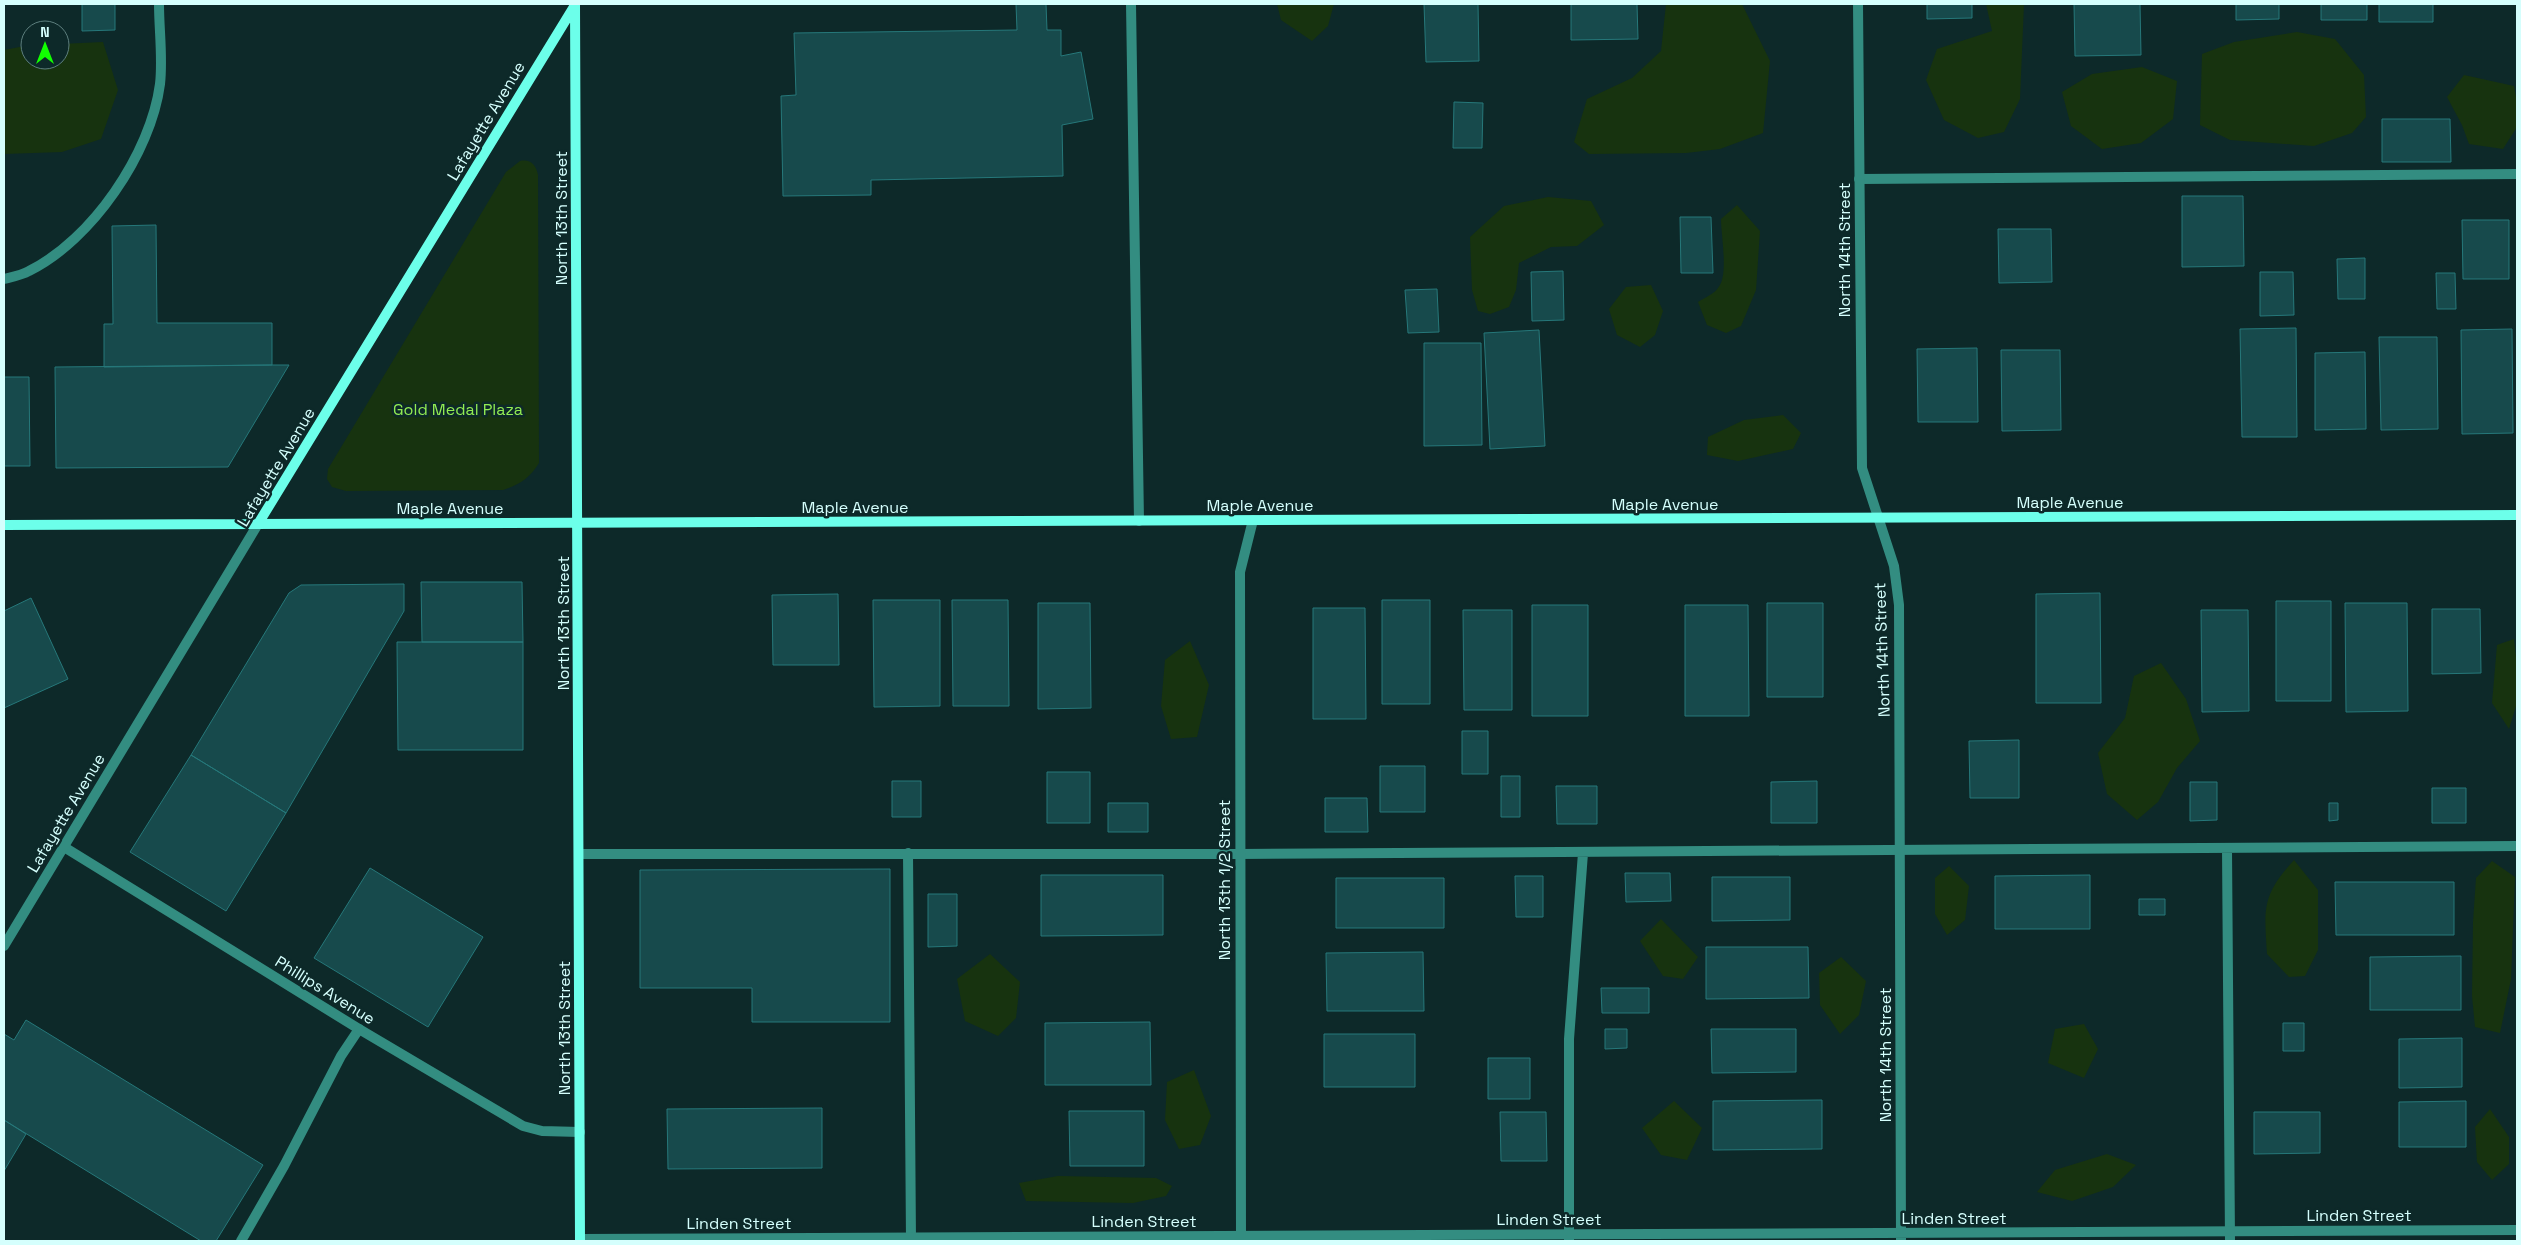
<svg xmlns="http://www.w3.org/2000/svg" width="2521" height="1245" font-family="'Space Grotesk',sans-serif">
  <rect width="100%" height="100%" fill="#0d2929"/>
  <path fill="#17330f" d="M 1277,4 L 1334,4 L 1328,26 L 1312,41 L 1281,20 Z
    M 1666,4 L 1742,4 L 1770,61 L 1763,133 L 1720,149 L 1686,153 L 1589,154 L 1574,142 L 1587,99 L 1632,78 L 1661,51 Z
    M 1986,4 L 2024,4 L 2020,99 L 2004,132 L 1978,138 L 1944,120 L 1926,80 L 1937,49 L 1992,31 Z
    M 2297,32 L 2335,39 L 2364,75 L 2366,117 L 2352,133 L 2314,146 L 2230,140 L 2200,125 L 2202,54 L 2234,42 Z
    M 103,42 L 118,90 L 101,139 L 62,152 L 4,154 L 4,50 L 30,45 L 30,60 L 60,60 L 60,44 Z
    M 2142,67 L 2177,81 L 2173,119 L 2141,143 L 2102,149 L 2071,126 L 2062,92 L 2092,74 Z
    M 2464,75 L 2514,86 L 2517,103 L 2517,127 L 2503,149 L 2469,144 L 2462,125 L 2447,97 Z
    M 520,161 C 531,159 536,165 538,175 L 539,463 C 529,479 520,484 503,490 L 346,491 L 332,487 L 327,479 L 328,469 L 506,172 Z
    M 1548,197 L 1591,201 L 1604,225 L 1577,246 L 1551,247 L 1519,263 L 1516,290 L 1509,307 L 1490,314 L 1478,311 L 1472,290 L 1470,237 L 1504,206 Z
    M 1737,205 L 1760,231 L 1756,290 L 1741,326 L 1726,333 L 1707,325 L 1698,302 C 1704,298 1714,294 1718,288 C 1729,276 1721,236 1721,219 Z
    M 1651,285 L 1663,311 L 1655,335 L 1640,347 L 1617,335 L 1609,309 L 1626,287 Z
    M 1783,415 L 1801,433 L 1793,449 L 1738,461 L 1707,455 L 1708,437 L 1744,420 Z
    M 2514,639 L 2517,666 L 2517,703 L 2509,729 L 2492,703 L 2497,645 Z
    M 1190,641 L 1209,685 L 1197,737 L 1171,739 L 1161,706 L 1165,660 Z
    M 2161,663 L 2186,699 L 2200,741 L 2177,768 L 2158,802 L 2137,820 L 2107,794 L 2098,753 L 2125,718 L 2134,676 Z
    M 2294,860 L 2318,890 L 2318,950 L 2305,976 L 2289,977 L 2267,954 C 2264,908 2262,895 2294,860 Z
    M 2492,861 L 2515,877 L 2511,979 L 2500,1033 L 2475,1027 L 2472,996 L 2473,922 L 2476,878 Z
    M 1949,866 L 1969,886 L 1965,920 L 1947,935 L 1935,914 L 1935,878 Z
    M 1661,919 L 1698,957 L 1683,979 L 1663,976 L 1640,941 Z
    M 990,954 L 1020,982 L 1016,1018 L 998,1036 L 965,1021 L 957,979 Z
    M 1841,957 L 1866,981 L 1859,1015 L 1840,1034 L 1820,1005 L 1819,973 Z
    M 2084,1024 L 2098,1049 L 2084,1078 L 2048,1063 L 2055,1029 Z
    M 1194,1070 L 1211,1116 L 1200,1145 L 1179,1149 L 1165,1120 L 1167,1082 Z
    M 1674,1101 L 1702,1128 L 1687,1160 L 1661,1155 L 1642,1128 Z
    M 2490,1109 L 2509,1137 L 2509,1164 L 2492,1180 L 2477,1162 L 2475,1127 Z
    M 2107,1154 L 2136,1165 L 2113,1187 L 2072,1201 L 2037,1192 L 2055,1170 Z
    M 1058,1176 L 1156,1178 L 1172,1186 L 1166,1196 L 1133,1203 L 1026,1201 L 1019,1183 Z"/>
  <path fill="#174a4c" stroke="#26787a" d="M 82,4 L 115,4 L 115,30 L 82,31 Z
    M 1016,4 L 1046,4 L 1047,30 L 1061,30 L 1061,56 L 1081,52 L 1093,119 L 1062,125 L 1063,176 L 871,180 L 871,195 L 783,196 L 781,96 L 796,95 L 794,33 L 1017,30 Z
    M 1424,4 L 1478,4 L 1479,61 L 1426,62 Z
    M 1571,4 L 1637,4 L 1638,39 L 1571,40 Z
    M 1927,4 L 1972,4 L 1972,18 L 1927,19 Z
    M 2074,4 L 2140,4 L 2141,55 L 2075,56 Z
    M 2236,4 L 2279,4 L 2279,19 L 2236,20 Z
    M 2321,4 L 2367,4 L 2367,20 L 2321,20 Z
    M 2379,4 L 2433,4 L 2433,22 L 2379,22 Z
    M 1454,102 L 1483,103 L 1482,148 L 1453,148 Z
    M 2382,119 L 2450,119 L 2451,162 L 2382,162 Z
    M 2182,196 L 2243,196 L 2244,266 L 2182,267 Z
    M 1680,217 L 1711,217 L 1713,273 L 1681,273 Z
    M 2462,220 L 2509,220 L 2509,279 L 2463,279 Z
    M 156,225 L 157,323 L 272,323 L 272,365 L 104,367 L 104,324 L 113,324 L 112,226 Z
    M 1998,229 L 2051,229 L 2052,282 L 1999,283 Z
    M 2365,258 L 2365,299 L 2338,299 L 2337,259 Z
    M 1563,271 L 1564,320 L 1532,321 L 1531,272 Z
    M 2260,272 L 2293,272 L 2294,315 L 2260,316 Z
    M 2436,273 L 2455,273 L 2456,309 L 2437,309 Z
    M 1437,289 L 1439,332 L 1408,333 L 1405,290 Z
    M 2296,328 L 2297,437 L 2242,437 L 2240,329 Z
    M 2512,329 L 2513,433 L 2462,434 L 2461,330 Z
    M 1539,330 L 1545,446 L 1490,449 L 1484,333 Z
    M 2379,337 L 2437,337 L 2438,429 L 2381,430 Z
    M 1424,343 L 1481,343 L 1482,445 L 1424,446 Z
    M 1977,348 L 1978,422 L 1918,422 L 1917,349 Z
    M 2001,350 L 2060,350 L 2061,430 L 2002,431 Z
    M 2365,352 L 2366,429 L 2315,430 L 2315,353 Z
    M 272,365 L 289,365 L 228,467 L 56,468 L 55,367 Z
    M 4,377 L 29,377 L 30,466 L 4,466 Z
    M 421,582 L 522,582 L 523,642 L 422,642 Z
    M 404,584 L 404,611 L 286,813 L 191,755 L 289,593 L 301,585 Z
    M 2100,593 L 2101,703 L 2036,703 L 2036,594 Z
    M 838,594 L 839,665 L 773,665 L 772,595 Z
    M 31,598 L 68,679 L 4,708 L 4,611 Z
    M 873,600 L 940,600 L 940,706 L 874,707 Z
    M 952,600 L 1008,600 L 1009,706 L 953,706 Z
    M 1382,600 L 1430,600 L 1430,704 L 1382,704 Z
    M 2276,601 L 2331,601 L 2331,701 L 2276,701 Z
    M 1038,603 L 1090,603 L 1091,708 L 1038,709 Z
    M 1767,603 L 1823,603 L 1823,697 L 1767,697 Z
    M 2345,603 L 2407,603 L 2408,711 L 2346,712 Z
    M 1532,605 L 1588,605 L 1588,716 L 1532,716 Z
    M 1685,605 L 1748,605 L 1749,716 L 1685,716 Z
    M 1313,608 L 1365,608 L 1366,719 L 1313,719 Z
    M 2432,609 L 2480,609 L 2481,673 L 2432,674 Z
    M 1463,610 L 1512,610 L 1512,710 L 1464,710 Z
    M 2201,610 L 2248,610 L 2249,711 L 2202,712 Z
    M 397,642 L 523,642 L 523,750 L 398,750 Z
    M 1462,731 L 1488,731 L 1488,774 L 1462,774 Z
    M 2019,740 L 2019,798 L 1970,798 L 1969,741 Z
    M 191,755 L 286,813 L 226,911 L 130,852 Z
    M 1380,766 L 1425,766 L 1425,812 L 1380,812 Z
    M 1047,772 L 1090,772 L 1090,823 L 1047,823 Z
    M 1501,776 L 1520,776 L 1520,817 L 1501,817 Z
    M 892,781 L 921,781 L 921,817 L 892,817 Z
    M 1817,781 L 1817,823 L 1771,823 L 1771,782 Z
    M 2190,782 L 2217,782 L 2217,820 L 2190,821 Z
    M 1556,786 L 1597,786 L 1597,824 L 1557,824 Z
    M 2432,788 L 2466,788 L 2466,823 L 2432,823 Z
    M 1325,798 L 1367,798 L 1368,832 L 1325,832 Z
    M 1108,803 L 1148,803 L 1148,832 L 1108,832 Z
    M 2329,803 L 2338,803 L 2338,820 L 2329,821 Z
    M 370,868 L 483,937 L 428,1027 L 314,958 Z
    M 890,869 L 890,1022 L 752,1022 L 752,988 L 640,988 L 640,870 Z
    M 1625,873 L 1670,873 L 1671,901 L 1626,902 Z
    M 1041,875 L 1163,875 L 1163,935 L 1041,936 Z
    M 2090,875 L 2090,929 L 1995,929 L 1995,876 Z
    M 1515,876 L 1543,876 L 1543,917 L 1516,917 Z
    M 1712,877 L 1790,877 L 1790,920 L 1712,921 Z
    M 1336,878 L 1444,878 L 1444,928 L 1336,928 Z
    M 2335,882 L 2454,882 L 2454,935 L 2336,935 Z
    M 928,894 L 957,894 L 957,946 L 928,947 Z
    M 2139,899 L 2165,899 L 2165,915 L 2139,915 Z
    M 1706,947 L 1808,947 L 1809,998 L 1706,999 Z
    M 1423,952 L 1424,1011 L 1327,1011 L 1326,953 Z
    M 2461,956 L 2461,1010 L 2370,1010 L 2370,957 Z
    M 1601,988 L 1649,988 L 1649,1013 L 1602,1013 Z
    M 26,1020 L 263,1165 L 216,1241 L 201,1241 L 4,1120 L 4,1034 L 14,1040 Z
    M 1150,1022 L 1151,1085 L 1045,1085 L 1045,1023 Z
    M 2283,1023 L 2304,1023 L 2304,1051 L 2283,1051 Z
    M 1605,1029 L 1627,1029 L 1627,1048 L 1605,1049 Z
    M 1711,1029 L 1796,1029 L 1796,1072 L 1712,1073 Z
    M 1324,1034 L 1415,1034 L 1415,1087 L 1324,1087 Z
    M 2462,1038 L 2462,1087 L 2399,1088 L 2399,1039 Z
    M 1488,1058 L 1530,1058 L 1530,1099 L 1488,1099 Z
    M 1822,1100 L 1822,1149 L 1713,1150 L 1713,1101 Z
    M 2466,1101 L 2466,1147 L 2399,1147 L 2399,1102 Z
    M 822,1108 L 822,1168 L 668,1169 L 667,1109 Z
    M 1069,1111 L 1144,1111 L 1144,1166 L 1070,1166 Z
    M 1500,1112 L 1546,1112 L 1547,1161 L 1501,1161 Z
    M 2254,1112 L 2320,1112 L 2320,1153 L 2254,1154 Z
    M 4,1120 L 26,1134 L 4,1171 Z"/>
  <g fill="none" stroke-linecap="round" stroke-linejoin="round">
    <path stroke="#338d81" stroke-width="10" d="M 1131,4 L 1139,521
      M 1859,179 L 2517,174
      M 4,279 C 12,277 22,275 29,271 C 92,240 151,153 160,84 C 163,58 159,30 159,4
      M 2227,849 L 2230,1241
      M 908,853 L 911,1241
      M 579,854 L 1239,854 L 2517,846
      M 241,1241 L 284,1166 L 341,1056 L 359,1029
      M 1569,1241 L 1569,1039 L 1583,853"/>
    <path stroke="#338d81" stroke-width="10" d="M 1858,4 L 1862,468 L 1894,566 L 1899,605 L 1901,1241
      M 64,847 L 359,1029 L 523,1126 L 542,1131 L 580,1132
      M 580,1239 L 2517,1230
      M 1241,1240 L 1240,572 L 1253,520"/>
    <path stroke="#338d81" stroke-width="10" d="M 4,946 L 258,524"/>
    <path stroke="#6cffea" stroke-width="10" d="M 575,4 L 580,1241
      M 258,524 L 575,5
      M 4,525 L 2517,515"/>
  </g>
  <g text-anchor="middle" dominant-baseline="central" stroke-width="5" stroke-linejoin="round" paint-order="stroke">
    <g font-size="16" fill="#d5fffd" stroke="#0d2929">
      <text transform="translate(486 121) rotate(-59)">Lafayette Avenue</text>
      <text transform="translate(561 218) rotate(-90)">North 13th Street</text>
      <text transform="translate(1844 250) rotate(-90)">North 14th Street</text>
      <text transform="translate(276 467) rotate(-59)">Lafayette Avenue</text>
      <text x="2070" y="502">Maple Avenue</text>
      <text x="1665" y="504">Maple Avenue</text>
      <text x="1260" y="505">Maple Avenue</text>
      <text x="855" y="507">Maple Avenue</text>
      <text x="450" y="508">Maple Avenue</text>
      <text transform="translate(563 623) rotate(-90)">North 13th Street</text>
      <text transform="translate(1882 650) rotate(-92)">North 14th Street</text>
      <text transform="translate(66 813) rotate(-59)">Lafayette Avenue</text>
      <text transform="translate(1224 880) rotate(-90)">North 13th 1/2 Street</text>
      <text transform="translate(325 990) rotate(32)">Phillips Avenue</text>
      <text transform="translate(564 1028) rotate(-90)">North 13th Street</text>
      <text transform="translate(1885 1055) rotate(-90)">North 14th Street</text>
      <text x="2359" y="1215">Linden Street</text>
      <text x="1954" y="1218">Linden Street</text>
      <text x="1549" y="1219">Linden Street</text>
      <text x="1144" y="1221">Linden Street</text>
      <text x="739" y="1223">Linden Street</text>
    </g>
    <g font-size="16" fill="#93ed53" stroke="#0d2929">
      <text x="458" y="409">Gold Medal Plaza</text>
    </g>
  </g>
  <rect width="2521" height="1245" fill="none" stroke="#d5fffd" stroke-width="10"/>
  <g transform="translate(45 45)"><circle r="24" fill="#0d2929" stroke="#5d7f7e"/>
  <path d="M0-4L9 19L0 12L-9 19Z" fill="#12ff01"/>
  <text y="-8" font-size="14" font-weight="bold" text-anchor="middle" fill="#d5fffd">N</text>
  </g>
</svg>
